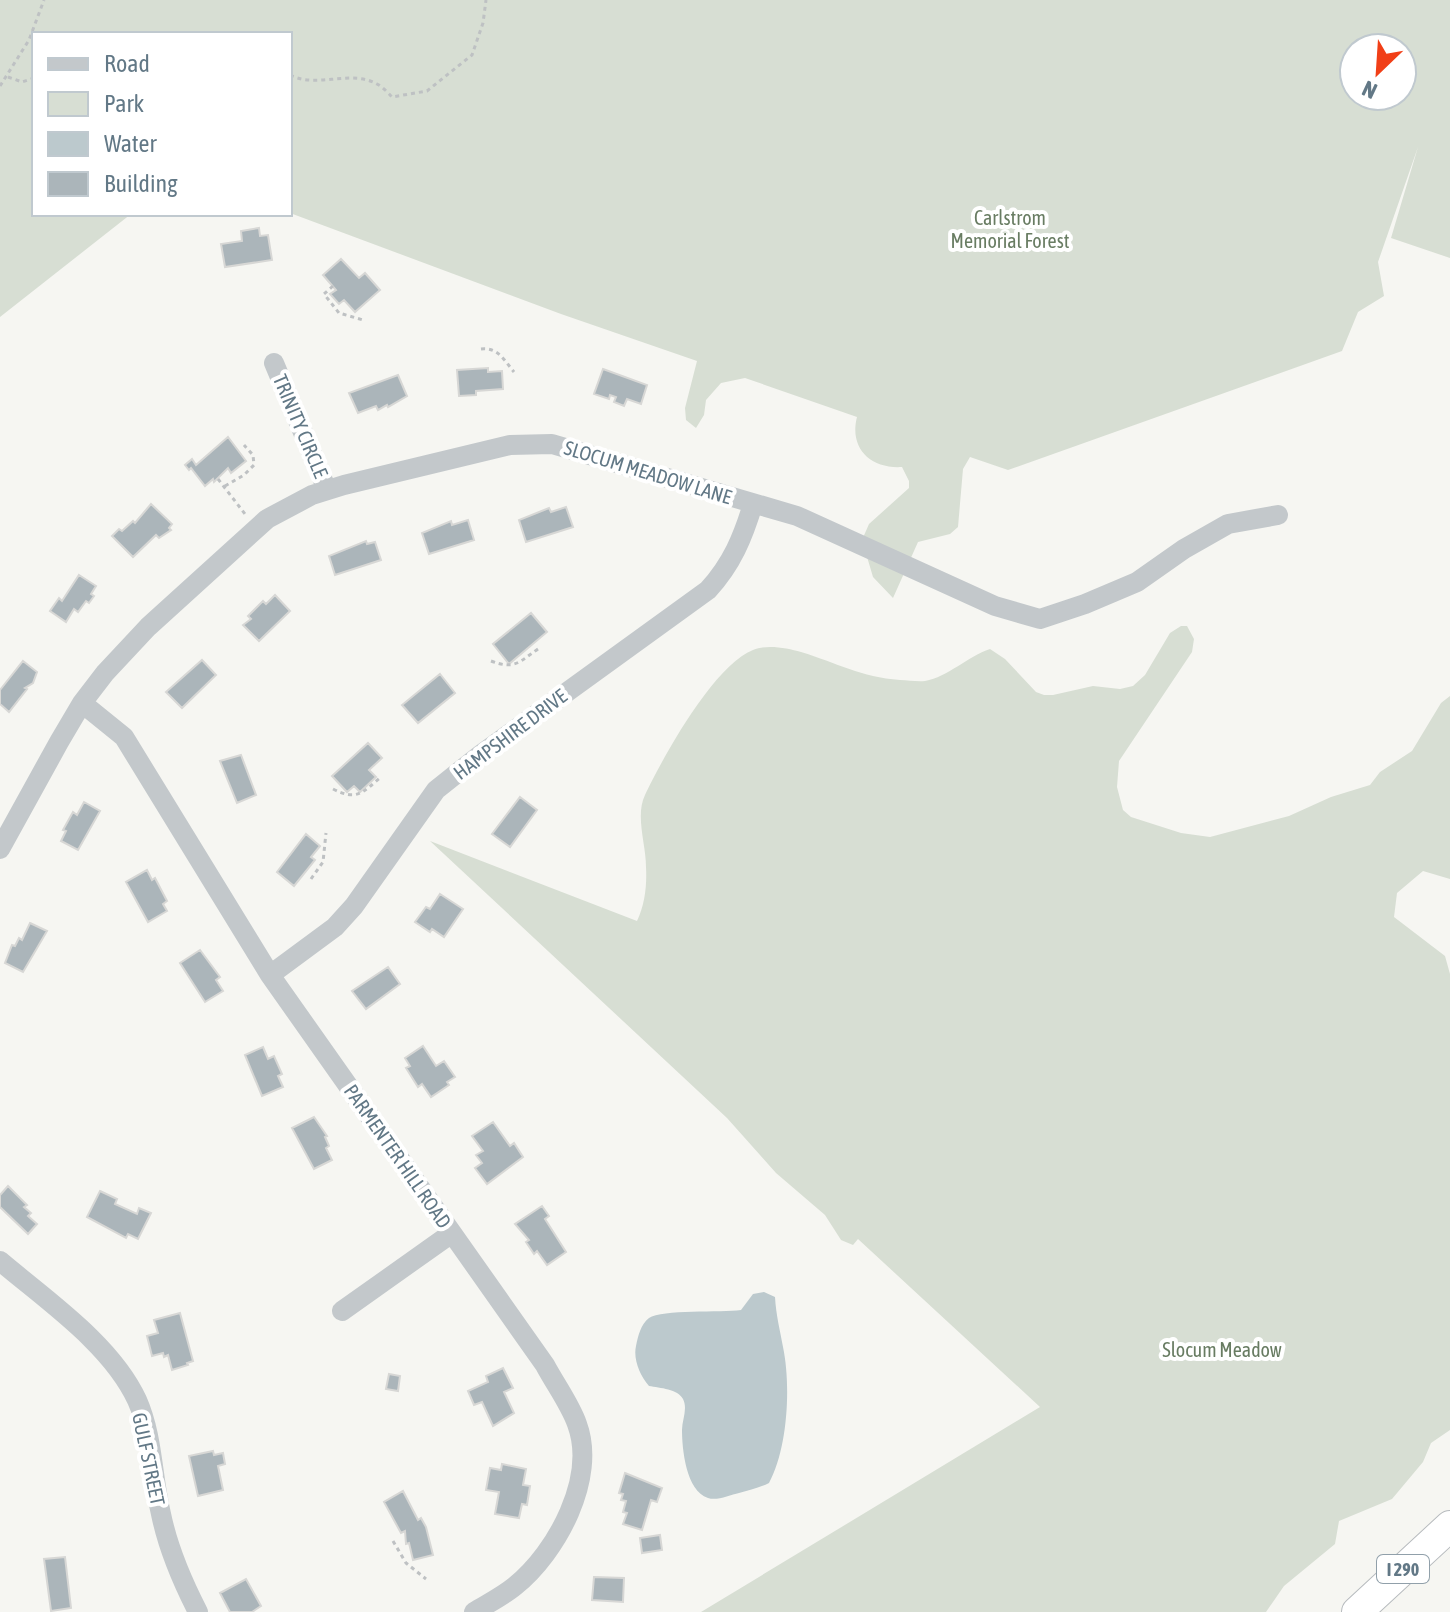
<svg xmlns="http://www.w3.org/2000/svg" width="1450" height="1612" font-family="'Asap Condensed',sans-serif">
  <rect width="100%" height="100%" fill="#f6f6f2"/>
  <path fill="#d7ded3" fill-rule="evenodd" d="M 0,0 L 1450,0 L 1450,258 L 1391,238 L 1418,147 L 1378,262 L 1384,296 L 1358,312 L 1342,351 L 1008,470 L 970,457 L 963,469 L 958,527 L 950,534 L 918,542 L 893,598 L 873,577 L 862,540 L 869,524 L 909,488 L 909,481 L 902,467 C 870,469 849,448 857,417 L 745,378 L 721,383 L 706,400 L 704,415 L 696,428 L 686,420 L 685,408 L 697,361 L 561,314 L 290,213 L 290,34 L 34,34 L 34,214 L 131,214 L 0,317 ZM 1354,48 L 1402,48 L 1402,96 L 1354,96 Z
    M 1181,626 L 1187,626 L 1194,639 L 1192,652 L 1119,761 L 1117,787 L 1123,810 L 1131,817 L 1181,833 L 1210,837 L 1289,816 L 1331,797 L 1370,785 L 1380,772 L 1412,751 L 1441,703 L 1450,696 L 1450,879 L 1423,871 L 1397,893 L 1394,917 L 1445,956 L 1450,974 L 1450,1430 L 1431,1443 L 1423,1462 L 1392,1499 L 1339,1521 L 1335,1544 L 1284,1586 L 1266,1612 L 701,1612 L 1040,1407 L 858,1239 L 853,1245 L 841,1240 L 825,1215 L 776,1173 L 727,1118 L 430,841 L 637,921 C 645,904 647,885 646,867 C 646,844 635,816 645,795 C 663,757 714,665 753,650 C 767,644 787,648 801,652 C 837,663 861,677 900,680 C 908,680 917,682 925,681 C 948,677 968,656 990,649 L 1005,659 L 1036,692 L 1044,695 L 1053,695 L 1093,686 L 1120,689 L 1133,686 L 1145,675 L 1170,633 Z"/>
  <path fill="#bcc9cd" d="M 764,1292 L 775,1297 C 776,1315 780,1330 783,1347 C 791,1385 788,1448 769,1483 C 759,1488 749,1490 739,1493 C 730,1495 717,1501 708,1498 C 686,1491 682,1449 682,1430 C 682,1420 688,1409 683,1399 C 678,1389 660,1388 649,1386 C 640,1376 633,1359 636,1346 C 638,1336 641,1324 649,1318 C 662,1309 721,1313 741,1310 L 753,1294 Z"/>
  <path fill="#abb5ba" stroke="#d7d7d5" stroke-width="2" d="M 259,228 L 260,236 L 268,235 L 272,260 L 225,267 L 221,244 L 242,241 L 241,231 Z
    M 341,259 L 359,278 L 365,273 L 380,290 L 355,312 L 344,300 L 339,304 L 330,294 L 336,290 L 323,275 Z
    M 488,368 L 488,372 L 502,371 L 503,389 L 476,391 L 476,395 L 459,396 L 457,370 Z
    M 603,369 L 647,385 L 641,404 L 627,399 L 624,406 L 614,402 L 616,397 L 610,395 L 609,399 L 594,394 Z
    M 398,375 L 407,396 L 388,407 L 387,405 L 378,410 L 376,406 L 358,413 L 349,393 Z
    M 228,437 L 246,461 L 231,473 L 228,468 L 214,482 L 213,479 L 205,486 L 191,468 L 189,470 L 185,465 L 192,459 L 196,465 Z
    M 151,504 L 172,524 L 169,528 L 171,530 L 159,538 L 156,535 L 133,557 L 112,536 L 119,529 L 122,531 L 133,521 L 135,523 Z
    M 566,507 L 573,527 L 526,542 L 519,520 L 549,508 L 551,512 Z
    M 468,520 L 474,540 L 429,554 L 422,533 L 451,521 L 452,525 Z
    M 366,541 L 367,544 L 375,542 L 381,560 L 335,575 L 329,556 Z
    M 79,575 L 96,586 L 91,594 L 94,596 L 89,603 L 86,601 L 78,612 L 74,609 L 66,622 L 50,611 L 59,598 L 62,601 Z
    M 275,595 L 290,611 L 259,641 L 243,625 L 251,619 L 248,616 L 263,601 L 266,604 Z
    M 531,613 L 547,632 L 509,664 L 493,644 Z
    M 202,660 L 216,675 L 182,708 L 166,692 Z
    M 23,661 L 37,672 L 33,683 L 25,688 L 27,689 L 9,712 L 0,704 L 0,690 Z
    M 440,674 L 455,693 L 418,723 L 402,705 Z
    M 368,743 L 382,758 L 369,770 L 376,777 L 360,792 L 354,786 L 347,792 L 332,776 Z
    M 241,755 L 256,795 L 237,803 L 220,761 Z
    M 520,797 L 537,810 L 510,847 L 492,834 Z
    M 84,802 L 100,811 L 78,850 L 61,841 L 66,831 L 63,830 L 73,812 L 77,815 Z
    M 306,834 L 320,846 L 311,857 L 315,860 L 294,886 L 277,872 Z
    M 147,870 L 152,880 L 155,878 L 167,901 L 163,904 L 167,911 L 148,922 L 126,882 Z
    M 440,894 L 463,909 L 444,937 L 432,929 L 430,932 L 415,922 L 426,907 L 430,909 Z
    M 30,923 L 47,931 L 23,972 L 5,963 L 12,945 L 15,946 L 19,938 L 22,940 Z
    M 200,950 L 220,977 L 216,980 L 223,991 L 205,1002 L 180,963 Z
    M 388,967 L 400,984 L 366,1009 L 352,991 Z
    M 423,1046 L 436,1066 L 444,1061 L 455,1077 L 447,1082 L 449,1085 L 431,1097 L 422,1084 L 418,1087 L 406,1068 L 410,1066 L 405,1058 Z
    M 263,1047 L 268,1059 L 274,1056 L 282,1074 L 278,1076 L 283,1087 L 262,1096 L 245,1055 Z
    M 314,1117 L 327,1136 L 325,1137 L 329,1146 L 326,1148 L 332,1160 L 314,1169 L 292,1128 Z
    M 493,1122 L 510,1146 L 514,1143 L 523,1157 L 487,1184 L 475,1168 L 482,1163 L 476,1155 L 483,1151 L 472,1136 Z
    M 8,1186 L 27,1205 L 24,1207 L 31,1213 L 28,1216 L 37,1224 L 28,1234 L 0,1207 L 0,1195 Z
    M 100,1191 L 117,1199 L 115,1204 L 137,1214 L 139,1208 L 151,1213 L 138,1239 L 128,1234 L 126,1238 L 87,1217 Z
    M 542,1206 L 549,1216 L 545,1219 L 566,1252 L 547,1265 L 537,1251 L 534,1254 L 526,1242 L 529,1240 L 515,1224 Z
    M 180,1313 L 193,1361 L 187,1363 L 188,1365 L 172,1370 L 168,1355 L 164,1357 L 163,1353 L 152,1356 L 147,1336 L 158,1333 L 154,1320 Z
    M 503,1368 L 513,1388 L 504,1392 L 514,1413 L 493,1426 L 482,1402 L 474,1405 L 468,1391 L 488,1382 L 486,1376 Z
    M 389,1374 L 400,1376 L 398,1391 L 386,1389 Z
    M 213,1451 L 214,1455 L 223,1453 L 225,1464 L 218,1466 L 223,1490 L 198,1496 L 189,1456 Z
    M 502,1464 L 526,1469 L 523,1485 L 530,1486 L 527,1505 L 522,1504 L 519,1518 L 495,1514 L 499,1492 L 486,1490 L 490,1468 L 501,1470 Z
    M 625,1473 L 662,1488 L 657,1502 L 651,1500 L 642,1530 L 623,1524 L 627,1513 L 623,1512 L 626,1501 L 621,1500 L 623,1494 L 619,1493 Z
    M 403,1491 L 418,1520 L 421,1518 L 426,1527 L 433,1555 L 413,1560 L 409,1543 L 406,1544 L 405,1531 L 401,1533 L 384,1502 Z
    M 660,1535 L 662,1550 L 642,1553 L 640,1538 Z
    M 65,1557 L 71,1608 L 51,1611 L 44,1559 Z
    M 594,1577 L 624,1578 L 623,1602 L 592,1600 Z
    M 246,1579 L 261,1606 L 252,1612 L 230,1612 L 220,1593 Z"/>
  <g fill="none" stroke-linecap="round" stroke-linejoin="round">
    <defs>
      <path id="highway" d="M 1357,1612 L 1450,1526"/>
    </defs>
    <use href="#highway" stroke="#b7bbbe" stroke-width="32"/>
    <path stroke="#bec1c3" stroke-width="3" stroke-dasharray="4 4" stroke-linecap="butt" d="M 290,75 C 317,89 351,69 377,84 C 383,87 388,93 392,97 L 427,91 L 472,55 L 483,23 L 486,0
      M 8,77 L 22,82 L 34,78
      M 0,86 L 29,40 L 44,0
      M 333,286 L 324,294 L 339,313 L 363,320
      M 481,349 C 498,347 504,360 514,372
      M 218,479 L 245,514
      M 225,486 L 244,475 L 254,465 L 253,455 L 244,445
      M 491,661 C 515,670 519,662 538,649
      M 333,789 C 357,801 362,793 381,777
      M 311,879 L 323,862 L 326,833
      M 393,1541 L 406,1563 L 426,1579"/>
    <path stroke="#c3c8cb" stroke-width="20" d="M 274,363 L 327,490
      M 82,703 L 124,737 L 270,975 L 545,1365 C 555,1384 570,1404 577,1424 C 597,1478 557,1552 515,1586 C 503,1596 487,1604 474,1612
      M 0,849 L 59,742 L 82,703 L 105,673 L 148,627 L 267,519 L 312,495 L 344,485 L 510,445 L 552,444 L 797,516 L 995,606 L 1040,619 L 1085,604 L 1137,582 L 1184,549 L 1228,524 L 1278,515
      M 270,975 L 335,927 L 354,906 L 436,790 L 480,755 L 708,590 C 732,564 743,537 753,504
      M 0,1261 C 46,1300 111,1344 137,1400 C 153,1436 152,1476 161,1514 C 168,1548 182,1581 198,1612
      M 342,1311 L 452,1233"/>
    <use href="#highway" stroke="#fff" stroke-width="30"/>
  </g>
  <g text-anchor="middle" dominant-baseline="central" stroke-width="8" stroke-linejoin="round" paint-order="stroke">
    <rect fill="#fff" stroke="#91a0aa" stroke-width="2" x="1377" y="1555" width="52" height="28" rx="6"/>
    <g font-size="18" font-weight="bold" fill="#627886">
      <text x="1403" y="1569">I 290</text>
    </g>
    <g font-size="20" fill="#687c62" stroke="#fff">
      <text x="1010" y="217">Carlstrom<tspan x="1010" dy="23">Memorial Forest</tspan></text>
      <text x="1222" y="1349">Slocum Meadow</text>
    </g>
    <g font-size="20" fill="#627886" stroke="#fff">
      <text transform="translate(301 426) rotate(67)">TRINITY CIRCLE</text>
      <text transform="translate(648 472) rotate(17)">SLOCUM MEADOW LANE</text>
      <text transform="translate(510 734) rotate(-37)">HAMPSHIRE DRIVE</text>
      <text transform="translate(398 1156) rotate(55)">PARMENTER HILL ROAD</text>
      <text transform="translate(149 1459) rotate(78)">GULF STREET</text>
    </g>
  </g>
  <rect x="32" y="32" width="260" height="184" fill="#ffffff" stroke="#c0c9cf" stroke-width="2"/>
  <rect x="48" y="58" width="40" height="12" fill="#c3c8cb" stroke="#c0c9cf" stroke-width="2"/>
  <text x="104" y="72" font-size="24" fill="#627886">Road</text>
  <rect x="48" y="92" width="40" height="24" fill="#d7ded3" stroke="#c0c9cf" stroke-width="2"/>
  <text x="104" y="112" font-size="24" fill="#627886">Park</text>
  <rect x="48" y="132" width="40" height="24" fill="#bcc9cd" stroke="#c0c9cf" stroke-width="2"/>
  <text x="104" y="152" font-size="24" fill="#627886">Water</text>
  <rect x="48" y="172" width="40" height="24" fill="#abb5ba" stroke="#c0c9cf" stroke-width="2"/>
  <text x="104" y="192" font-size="24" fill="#627886">Building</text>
  <g transform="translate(1378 72) rotate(205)"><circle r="38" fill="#ffffff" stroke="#c0c9cf" stroke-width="2"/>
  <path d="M0-6L14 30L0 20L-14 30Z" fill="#f13f17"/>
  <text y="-12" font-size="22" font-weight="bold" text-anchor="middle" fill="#627886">N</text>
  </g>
</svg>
